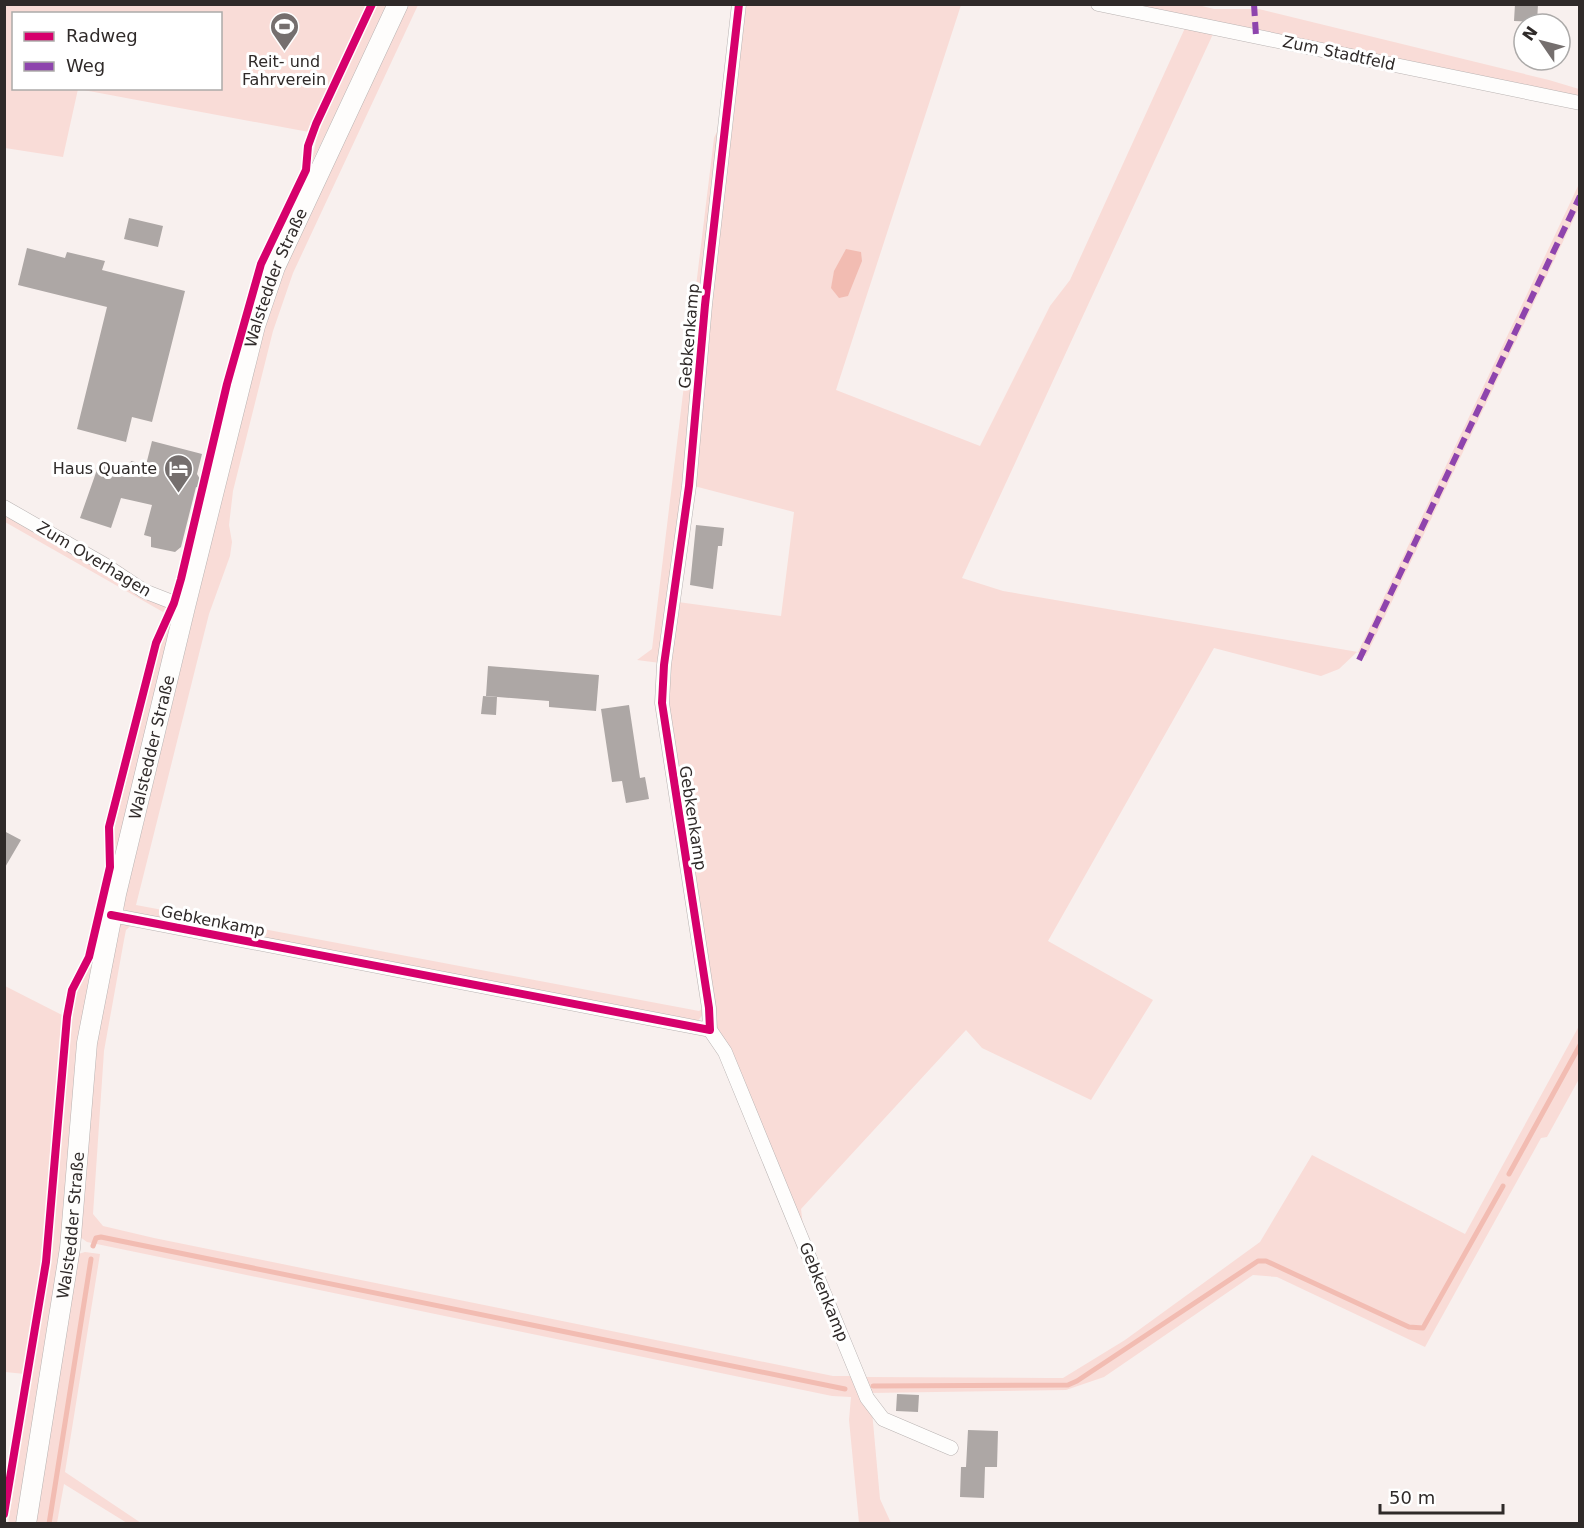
<svg xmlns="http://www.w3.org/2000/svg" width="1584" height="1528" font-family="'DejaVu Sans',sans-serif">
  <rect width="100%" height="100%" fill="#f8f0ee"/>
  <path fill="#f9dcd7" fill-rule="evenodd" d="M 5,4 L 371,4 L 371,5 L 309,132 L 78,89 L 63,157 L 5,148 ZM 14,14 L 220,14 L 220,88 L 14,88 Z
    M 1194,4 L 1214,9 L 1259,9 L 1549,80 L 1579,89 L 1579,99 L 1128,5 Z
    M 377,5 L 389,5 L 312,162 L 319,125 Z
    M 406,5 L 418,5 L 293,273 L 273,331 L 233,491 L 229,525 L 232,542 L 230,556 L 209,614 L 136,905 L 699,1011 L 703,1008 L 705,1012 L 696,1023 L 128,913 L 123,908 L 263,327 L 283,269 Z
    M 743,5 L 961,5 L 836,390 L 980,446 L 1050,306 L 1070,280 L 1185,28 L 1213,34 L 962,578 L 1003,591 L 1358,652 L 1579,184 L 1579,208 L 1366,656 L 1357,652 L 1339,669 L 1321,676 L 1214,648 L 1048,941 L 1153,1000 L 1091,1100 L 982,1048 L 966,1030 L 801,1209 L 803,1226 L 716,1025 L 666,701 L 678,602 L 781,616 L 794,512 L 694,486 L 705,350 Z
    M 720,125 L 678,525 L 660,663 L 637,660 L 652,649 L 714,138 Z
    M 5,511 L 167,605 L 163,612 L 5,522 Z
    M 175,609 L 117,856 L 114,830 L 160,645 Z
    M 135,922 L 126,930 L 124,940 L 104,1051 L 93,1214 L 103,1226 L 154,1238 L 833,1376 L 853,1376 L 872,1411 L 880,1499 L 891,1523 L 859,1523 L 849,1420 L 851,1397 L 832,1396 L 87,1242 L 80,1237 L 93,1042 L 118,923 Z
    M 88,967 L 91,967 L 80,1034 L 60,1254 L 17,1523 L 8,1524 L 49,1262 L 71,1013 L 75,991 Z
    M 5,986 L 62,1015 L 42,1262 L 25,1374 L 5,1372 Z
    M 1579,1026 L 1579,1079 L 1547,1137 L 1541,1138 L 1425,1347 L 1277,1277 L 1253,1275 L 1104,1377 L 1066,1390 L 870,1393 L 863,1377 L 1048,1378 L 1063,1378 L 1125,1340 L 1260,1242 L 1312,1155 L 1465,1234 Z
    M 85,1252 L 100,1254 L 65,1472 L 141,1523 L 127,1523 L 64,1484 L 57,1523 L 32,1524 L 78,1254 Z"/>
  <path fill="#f2bcb2" d="M 846,249 L 861,252 L 862,261 L 848,296 L 839,298 L 831,288 L 834,271 Z"/>
  <g fill="none" stroke-linecap="round" stroke-linejoin="round">
    <path stroke="#f2bcb2" stroke-width="5" d="M 1509,1174 L 1580,1045
      M 93,1246 L 96,1238 L 101,1237 L 845,1389
      M 873,1386 L 1068,1385 L 1077,1381 L 1258,1261 L 1266,1261 L 1409,1327 L 1423,1328 L 1503,1186
      M 49,1524 L 91,1259"/>
  </g>
  <path fill="#ada7a5" d="M 1515,4 L 1538,4 L 1537,22 L 1514,21 Z
    M 129,218 L 163,226 L 158,247 L 124,239 Z
    M 27,248 L 65,258 L 67,252 L 105,261 L 102,270 L 185,291 L 152,422 L 132,417 L 126,442 L 77,429 L 107,307 L 18,285 Z
    M 152,441 L 202,454 L 197,474 L 203,484 L 202,489 L 196,487 L 181,547 L 175,552 L 151,547 L 151,537 L 144,535 L 152,505 L 121,498 L 111,528 L 80,518 L 99,464 L 127,474 L 131,461 L 146,465 Z
    M 696,525 L 724,528 L 722,546 L 718,546 L 713,589 L 690,585 Z
    M 488,666 L 599,675 L 596,711 L 549,707 L 549,701 L 486,696 Z
    M 483,696 L 497,697 L 496,715 L 481,714 Z
    M 629,705 L 640,778 L 645,777 L 649,799 L 626,803 L 622,781 L 612,782 L 601,709 Z
    M 4,831 L 21,840 L 4,869 Z
    M 897,1394 L 919,1395 L 918,1412 L 896,1411 Z
    M 968,1430 L 998,1431 L 997,1467 L 985,1467 L 984,1498 L 960,1497 L 961,1467 L 966,1467 Z"/>
  <g fill="none" stroke-linecap="round" stroke-linejoin="round">
    <defs>
      <path id="street" d="M 1098,4 L 1580,103
        M 4,507 L 105,565 L 144,591 L 185,607
        M 111,915 L 710,1030 L 709,1008 L 662,703 L 664,665 L 689,486 L 705,305 L 739,4
        M 710,1030 L 725,1052 L 867,1398 L 883,1419 L 951,1448"/>
      <g id="secondary">
        <path id="s1" d="M 26,1524 L 70,1248 L 87,1043 L 116,894 L 185,607 L 255,326 L 275,267 L 398,4"/>
      </g>
    </defs>
    <use href="#street" stroke="#b9b3b2" stroke-width="15"/>
    <use href="#secondary" stroke="#b9b3b2" stroke-width="21"/>
    <use href="#street" stroke="#fefdfc" stroke-width="14"/>
    <use href="#secondary" stroke="#fefdfc" stroke-width="20"/>
    <path stroke="#8e44ad" stroke-width="6" stroke-dasharray="12 6" stroke-linecap="butt" d="M 1254,4 L 1256,36
      M 1359,660 L 1580,196"/>
    <defs>
      <path id="cycleway" d="M 111,915 L 710,1030 L 709,1008 L 662,703 L 664,665 L 689,486 L 705,305 L 739,4
        M 4,1514 L 46,1262 L 67,1017 L 72,990 L 89,957 L 110,867 L 109,827 L 156,643 L 174,603 L 181,579 L 227,384 L 261,264 L 306,170 L 308,146 L 316,124 L 372,4"/>
    </defs>
    <use href="#cycleway" stroke="#fff" stroke-width="11"/>
    <use href="#cycleway" stroke="#d6006c" stroke-width="8"/>
  </g>
  <defs>
    <symbol id="stadium-pin" viewBox="-11 -11 22 30"><path d="M0 17L-7.5 6A9.5 9.5 0 1 1 7.5 6Z" fill="#756f6e" stroke="#fff"/><path d="M0-5a6.5 5 0 1 0 0 10a6.5 5 0 1 0 0-10ZM-3.5-1.8h7v3.6h-7Z" fill="#fff"/></symbol>
    <symbol id="hotel-pin" viewBox="-11 -11 22 30"><path d="M0 17L-7.5 6A9.5 9.5 0 1 1 7.5 6Z" fill="#756f6e" stroke="#fff"/><path d="M-6-4.5h1.5V1H6V5H4.5V3h-9V5H-6ZM-4 0a1.8 1.8 0 1 1 3.6 0ZM.5 0V-2.5h3Q6-2.5 6 0Z" fill="#fff"/></symbol>
  </defs>
  <g fill-rule="evenodd">
    <use href="#stadium-pin" x="268" y="10" width="33" height="45"/>
    <use href="#hotel-pin" x="162" y="452" width="33" height="45"/>
  </g>
  <g text-anchor="middle" dominant-baseline="central" stroke-width="6" stroke-linejoin="round" paint-order="stroke">
    <g font-size="16" fill="#2f2a29" stroke="#fff">
      <text transform="translate(1339 53) rotate(12)">Zum Stadtfeld</text>
      <text stroke="none"><textPath href="#s1" startOffset="1274">Walstedder Straße</textPath></text>
      <text transform="translate(689 336) rotate(-85)">Gebkenkamp</text>
      <text transform="translate(94 559) rotate(31)">Zum Overhagen</text>
      <text stroke="none"><textPath href="#s1" startOffset="788">Walstedder Straße</textPath></text>
      <text transform="translate(693 818) rotate(81)">Gebkenkamp</text>
      <text transform="translate(213 921) rotate(11)">Gebkenkamp</text>
      <text stroke="none"><textPath href="#s1" startOffset="302">Walstedder Straße</textPath></text>
      <text transform="translate(824 1292) rotate(68)">Gebkenkamp</text>
    </g>
    <g font-size="16" fill="#2f2a29" stroke="#fff">
      <text x="284" y="61">Reit- und<tspan x="284" dy="18">Fahrverein</tspan></text>
      <text x="157" y="468" text-anchor="end">Haus Quante</text>
    </g>
  </g>
  <rect width="1584" height="1528" fill="none" stroke="#2f2a29" stroke-width="12"/>
  <rect x="12" y="12" width="210" height="78" fill="#ffffff" stroke="#acaaa9" stroke-width="1.5"/>
  <rect x="24" y="32" width="30" height="9" fill="#d6006c" stroke="#acaaa9" stroke-width="1.5"/>
  <text x="66" y="42" font-size="18" fill="#2f2a29">Radweg</text>
  <rect x="24" y="62" width="30" height="9" fill="#8e44ad" stroke="#acaaa9" stroke-width="1.5"/>
  <text x="66" y="72" font-size="18" fill="#2f2a29">Weg</text>
  <g transform="translate(1542 42) rotate(305)"><circle r="28" fill="#ffffff" stroke="#acaaa9" stroke-width="1.5"/>
  <path d="M0-4.5L10 22L0 15L-10 22Z" fill="#756f6e"/>
  <text y="-9" font-size="16" font-weight="bold" text-anchor="middle" fill="#2f2a29">N</text>
  </g>
  <path d="M1380 1504v9h123v-9" fill="none" stroke="#2f2a29" stroke-width="3"/>
  <text x="1389" y="1504" font-size="18" fill="#2f2a29" stroke="#ffffff" stroke-width="4.5" paint-order="stroke">50 m</text>
</svg>
